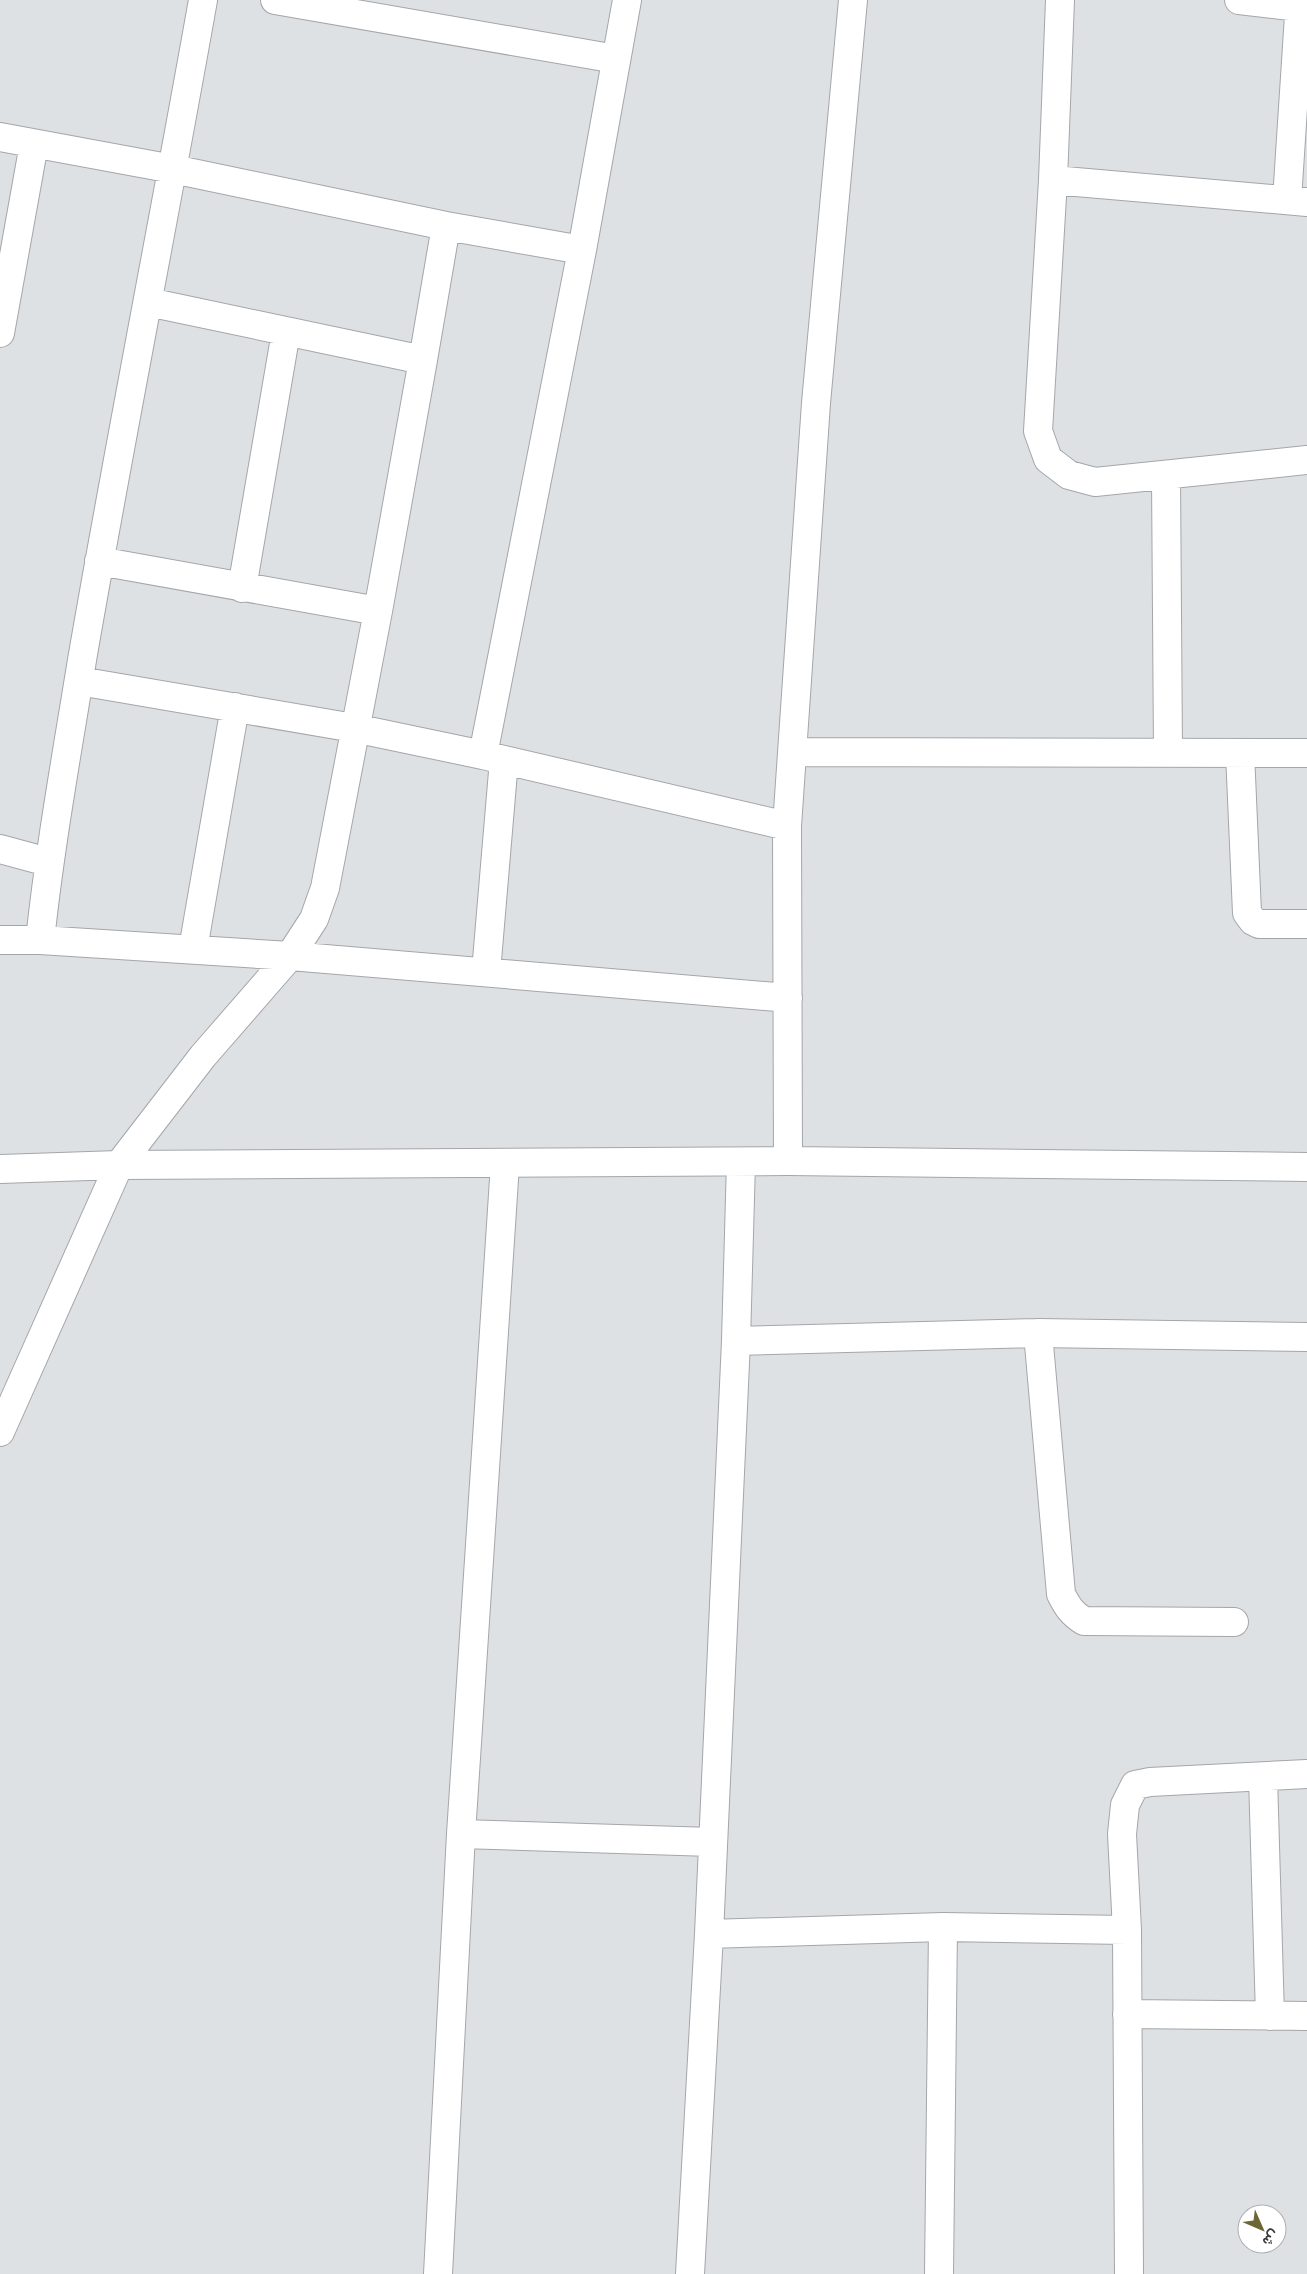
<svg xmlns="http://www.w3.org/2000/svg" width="1307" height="2274" font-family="'Fira Sans',Vazirmatn,sans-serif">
  <rect width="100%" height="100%" fill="#dee1e4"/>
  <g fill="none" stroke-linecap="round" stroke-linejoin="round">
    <defs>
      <path id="minor" d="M 275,0 L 616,59
        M 1060,0 L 1053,180 L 1038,431 L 1048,459 L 1069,475 L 1095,482 L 1307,460
        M 1239,0 L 1307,8
        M 0,137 L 173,169 L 446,226 L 582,250
        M 1053,180 L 1307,202
        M 1287,200 L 1300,0
        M 0,333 L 34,144
        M 423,360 L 446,226
        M 1166,475 L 1168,753
        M 99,561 L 378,611
        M 242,588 L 286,332
        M 79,681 L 354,728 L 483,755 L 787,826
        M 793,752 L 1307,753
        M 1240,753 L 1247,913 L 1253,921 L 1259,924 L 1307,924
        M 483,755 L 582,250 L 627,0
        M 0,849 L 48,862
        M 0,940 L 40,940 L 290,956 L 788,998
        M 40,940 C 50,846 67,753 82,660 C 120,440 164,220 203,0
        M 193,949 L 235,707
        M 486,972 L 504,760
        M 788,1161 L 787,826 L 816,403 L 853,0
        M 0,1169 L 119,1165 L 788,1161 L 1307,1167
        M 1038,1333 L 1061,1594 C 1067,1606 1072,1614 1084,1621 L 1234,1622
        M 736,1341 L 1038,1333 L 1307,1337
        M 0,1432 L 119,1165 L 203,1056 L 290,956 L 314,919 L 325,888 L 378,611 L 423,360 L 148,302
        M 1263,1777 L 1270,2016
        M 461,1834 L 711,1842
        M 709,1934 L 943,1927 L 1127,1930
        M 1127,2014 L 1307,2016
        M 438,2274 L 461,1834 L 505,1164
        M 690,2274 L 709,1934 L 736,1341 L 741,1162
        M 939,2274 L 943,1927
        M 1129,2274 L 1127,1930 L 1122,1834 L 1125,1805 L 1135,1785 L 1150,1782 L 1307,1774"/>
    </defs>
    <use href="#minor" stroke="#a4a6a9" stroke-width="30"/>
    <use href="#minor" stroke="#fff" stroke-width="28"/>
  </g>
  <g transform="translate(1262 2229) rotate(135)"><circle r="24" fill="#ffffff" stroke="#b0b0b1"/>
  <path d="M0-4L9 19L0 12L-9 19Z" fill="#6b6633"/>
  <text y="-8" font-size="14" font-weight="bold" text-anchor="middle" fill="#393a3b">ش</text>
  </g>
</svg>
